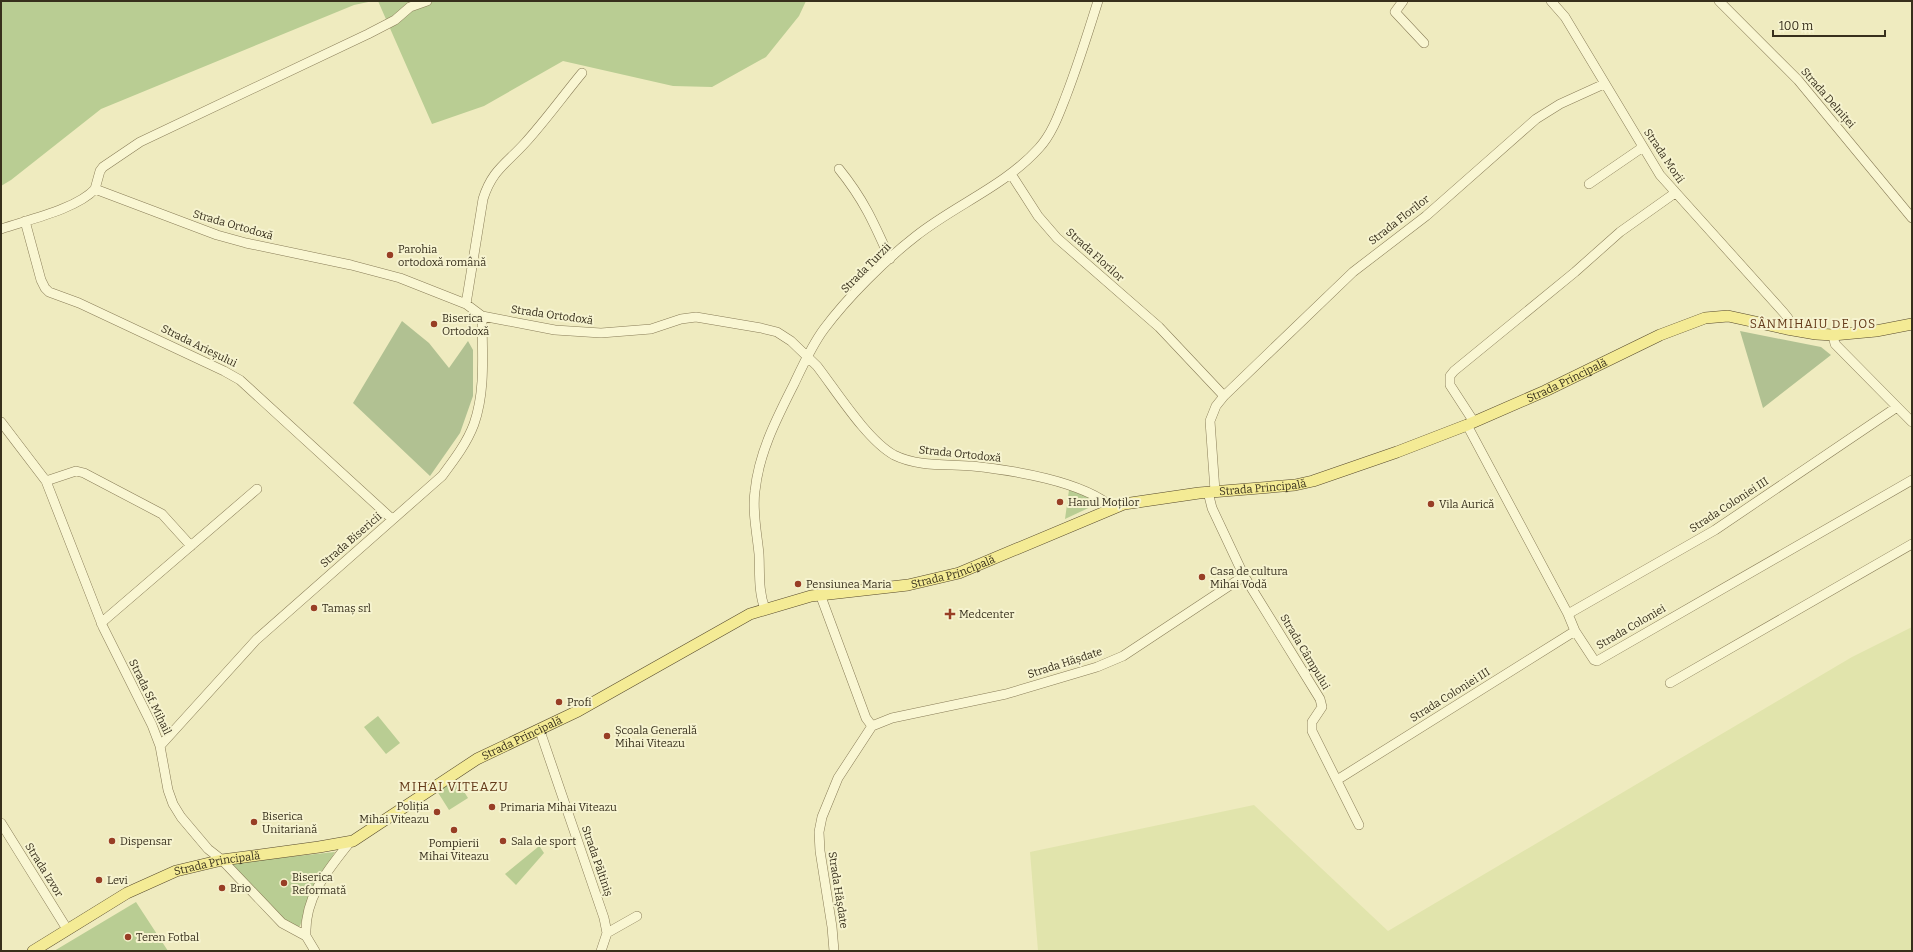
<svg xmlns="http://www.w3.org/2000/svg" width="1913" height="952" font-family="Bitter,serif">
  <rect width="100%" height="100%" fill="#efebbf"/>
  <path fill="#e1e4ac" d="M 1912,627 L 1912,951 L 1038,951 L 1030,852 L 1254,805 L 1388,931 L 1852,657 Z"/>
  <path fill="#b9cd93" d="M 1,1 L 373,1 L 354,5 L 101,109 L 11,180 L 1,186 Z
    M 378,1 L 806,1 L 799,16 L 766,57 L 712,87 L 673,86 L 563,61 L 484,106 L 432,124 Z
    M 1069,490 L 1085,494 L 1097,504 L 1065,519 Z
    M 378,716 L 400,743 L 386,754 L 364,727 Z
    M 456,779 L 468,798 L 449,810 L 437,791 Z
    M 538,847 L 540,847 L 544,853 L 516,885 L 505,874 Z
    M 335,852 L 314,888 L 300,926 L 293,928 L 229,863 Z
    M 136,902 L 168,951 L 54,951 Z"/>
  <path fill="#b1c192" d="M 402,321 L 429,343 L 449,368 L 468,341 L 473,350 L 473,396 L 460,433 L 430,476 L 353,403 Z
    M 1740,331 L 1821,347 L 1831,355 L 1763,408 Z"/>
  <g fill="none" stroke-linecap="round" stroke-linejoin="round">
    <defs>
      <path id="minor" d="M 1403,1 L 1395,12 L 1424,43
        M 1551,1 L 1565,17 L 1660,175 L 1784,313 L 1788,318 L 1787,329
        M 1719,1 L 1798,80 L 1912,218
        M 839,169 C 864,200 874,223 890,259
        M 1011,174 L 1038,216 L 1057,238 L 1159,327 L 1224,396
        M 1589,184 L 1643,147
        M 95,189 L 100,171 L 103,167 L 140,142 L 368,34 L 395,20 L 410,7 L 427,1
        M 25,221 L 41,280 L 45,288 L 49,292 L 79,303 L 224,371 L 240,380 L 392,519
        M 1,229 C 27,220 77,209 95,189 L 217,235 L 246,243 L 351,265 L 400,278 L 466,304 L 482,316 L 555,330 L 601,333 L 651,329 L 681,319 L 696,317 L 761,328 L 777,332 L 791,341 L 817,366 C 837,392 867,440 894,455 C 918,467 946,464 972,466 C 1011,470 1083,481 1113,508
        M 466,304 L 483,199 C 492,170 506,164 525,143 C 545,121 563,96 582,73
        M 1833,335 L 1835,344 L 1912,422
        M 1,422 L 46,481 L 103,627 L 152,725 L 160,746 L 168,790 L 173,804 L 181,817 L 208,849 L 222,860 L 282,923 L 306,936 L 315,951
        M 1474,422 L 1450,385 L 1450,376 L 1454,371 L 1575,272 L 1620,232 L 1675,193
        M 1467,425 L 1568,614 L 1575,631 L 1594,660 L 1597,661 L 1912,480
        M 46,481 L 76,471 L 84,473 L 162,514 L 191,546
        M 1215,491 L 1210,421 L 1216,406 L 1224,396 L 1353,272 L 1426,216 L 1536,119 L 1560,104 L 1604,84
        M 1208,492 L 1212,508 L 1244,576 L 1320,699 L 1322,707 L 1312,722 L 1312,731 L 1359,825
        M 820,594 L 866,718 L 872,726
        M 765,609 C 758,591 760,572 759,554 C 757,533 752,511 755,491 C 759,452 777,418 794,384 C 803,365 812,345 824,329 C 847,298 885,260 916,236 C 955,205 1005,186 1039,148 C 1052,134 1059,114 1066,96 C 1078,65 1088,33 1098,1
        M 1568,614 L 1715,530 L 1897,407
        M 101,623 L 257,489
        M 1670,683 L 1912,544
        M 540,731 L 604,918 L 607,933 L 601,951
        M 160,746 L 256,640 L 442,476 C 454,460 467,443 474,424 C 486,390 482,351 482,316
        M 1337,780 L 1575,631
        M 1,823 L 67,929
        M 607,933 L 637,916
        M 306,936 C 304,898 327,871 350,842
        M 834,951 L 832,927 L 820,851 L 819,832 L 822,817 L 838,778 L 872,726 L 892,718 L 1006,694 L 1097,667 L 1123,656 L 1244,576"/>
      <g id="major">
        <path id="s1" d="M 33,951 L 127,893 L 176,871 L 222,860 L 319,847 L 353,841 L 477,759 L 578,711 L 750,614 L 811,596 L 908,585 L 959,573 L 1124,504 L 1199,493 L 1295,485 L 1313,481 L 1397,452 L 1467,425 L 1545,391 L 1660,335 L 1705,318 L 1728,316 L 1787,329 L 1816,334 L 1833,335 L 1876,331 L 1912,324"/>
      </g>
    </defs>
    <use href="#minor" stroke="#887c57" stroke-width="10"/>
    <use href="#major" stroke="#55482c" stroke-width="12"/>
    <use href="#minor" stroke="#f9f6d2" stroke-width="9"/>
    <use href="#major" stroke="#f4eb95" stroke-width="11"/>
  </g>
  <g fill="#983e25" stroke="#f6f3cf" stroke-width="1.5">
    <circle cx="390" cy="255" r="4"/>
    <circle cx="434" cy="324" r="4"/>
    <circle cx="1060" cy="502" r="4"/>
    <circle cx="1431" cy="504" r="4"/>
    <circle cx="1202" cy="577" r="4"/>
    <circle cx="798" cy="584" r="4"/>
    <circle cx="314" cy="608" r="4"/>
    <path d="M948 608h4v4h4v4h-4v4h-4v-4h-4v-4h4z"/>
    <circle cx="559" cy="702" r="4"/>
    <circle cx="607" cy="736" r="4"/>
    <circle cx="492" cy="807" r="4"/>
    <circle cx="437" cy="812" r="4"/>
    <circle cx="254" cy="822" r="4"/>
    <circle cx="454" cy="830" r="4"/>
    <circle cx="112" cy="841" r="4"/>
    <circle cx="503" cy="841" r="4"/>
    <circle cx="99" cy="880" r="4"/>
    <circle cx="284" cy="883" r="4"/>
    <circle cx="222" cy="888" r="4"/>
    <circle cx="128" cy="937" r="4"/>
  </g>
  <g text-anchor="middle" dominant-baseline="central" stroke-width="4" stroke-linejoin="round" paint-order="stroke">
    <g font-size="11" fill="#372f1c" stroke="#f6f3cf">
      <text transform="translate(1828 98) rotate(49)">Strada Delniței</text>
      <text transform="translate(1664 156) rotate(56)">Strada Morii</text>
      <text transform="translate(1399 220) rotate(-38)">Strada Florilor</text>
      <text transform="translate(233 225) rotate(16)">Strada Ortodoxă</text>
      <text transform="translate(1095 255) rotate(42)">Strada Florilor</text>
      <text transform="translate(866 268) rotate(-45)">Strada Turzii</text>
      <text transform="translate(552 315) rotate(8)">Strada Ortodoxă</text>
      <text transform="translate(199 346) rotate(26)">Strada Arieșului</text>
      <text stroke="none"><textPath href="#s1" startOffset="1658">Strada Principală</textPath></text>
      <text transform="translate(960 454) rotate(6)">Strada Ortodoxă</text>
      <text stroke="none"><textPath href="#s1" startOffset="1334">Strada Principală</textPath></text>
      <text transform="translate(1729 505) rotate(-33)">Strada Coloniei III</text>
      <text transform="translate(351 540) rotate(-41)">Strada Bisericii</text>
      <text stroke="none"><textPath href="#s1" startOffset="1010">Strada Principală</textPath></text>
      <text transform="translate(1631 627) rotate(-30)">Strada Coloniei</text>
      <text transform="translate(1305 652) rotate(59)">Strada Câmpului</text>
      <text transform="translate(1065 663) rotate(-18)">Strada Hășdate</text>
      <text transform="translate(1450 695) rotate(-32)">Strada Coloniei III</text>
      <text transform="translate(150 697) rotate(64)">Strada Sf. Mihail</text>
      <text stroke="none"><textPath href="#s1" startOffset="542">Strada Principală</textPath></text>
      <text transform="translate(597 861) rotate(71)">Strada Păltiniș</text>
      <text stroke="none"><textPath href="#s1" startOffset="206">Strada Principală</textPath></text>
      <text transform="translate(44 870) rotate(58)">Strada Izvor</text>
      <text transform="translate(838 890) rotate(81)">Strada Hășdate</text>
    </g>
    <g font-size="11" fill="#372f1c" stroke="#f6f3cf" text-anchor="start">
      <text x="398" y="249">Parohia<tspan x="398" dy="13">ortodoxă română</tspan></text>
      <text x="442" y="318">Biserica<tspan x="442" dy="13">Ortodoxă</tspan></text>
      <text x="1068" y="502">Hanul Moților</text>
      <text x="1439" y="504">Vila Aurică</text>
      <text x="1210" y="571">Casa de cultura<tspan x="1210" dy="13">Mihai Vodă</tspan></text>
      <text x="806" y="584">Pensiunea Maria</text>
      <text x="322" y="608">Tamaș srl</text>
      <text x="959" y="614">Medcenter</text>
      <text x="567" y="702">Profi</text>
      <text x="615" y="730">Școala Generală<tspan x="615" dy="13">Mihai Viteazu</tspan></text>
      <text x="429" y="806" text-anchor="end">Poliția<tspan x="429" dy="13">Mihai Viteazu</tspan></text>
      <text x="500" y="807">Primaria Mihai Viteazu</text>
      <text x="262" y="816">Biserica<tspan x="262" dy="13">Unitariană</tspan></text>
      <text x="120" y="841">Dispensar</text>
      <text x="511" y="841">Sala de sport</text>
      <text x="454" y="843" text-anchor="middle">Pompierii<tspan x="454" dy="13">Mihai Viteazu</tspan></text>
      <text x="292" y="877">Biserica<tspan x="292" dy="13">Reformată</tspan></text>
      <text x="107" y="880">Levi</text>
      <text x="230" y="888">Brio</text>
      <text x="136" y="937">Teren Fotbal</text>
    </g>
    <g font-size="12" letter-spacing="1" fill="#643a1a" stroke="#f6f3cf">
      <text x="1813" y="324">SÂNMIHAIU DE JOS</text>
    </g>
    <g font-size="13" letter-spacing="1" fill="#643a1a" stroke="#f6f3cf">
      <text x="454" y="786">MIHAI VITEAZU</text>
    </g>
  </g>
  <rect width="1913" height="952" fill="none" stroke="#372f1c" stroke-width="4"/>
  <path d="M1773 30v6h112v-6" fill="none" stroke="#372f1c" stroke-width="2"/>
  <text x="1779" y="30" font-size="12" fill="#372f1c" stroke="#f6f3cf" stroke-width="3" paint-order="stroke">100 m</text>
</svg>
